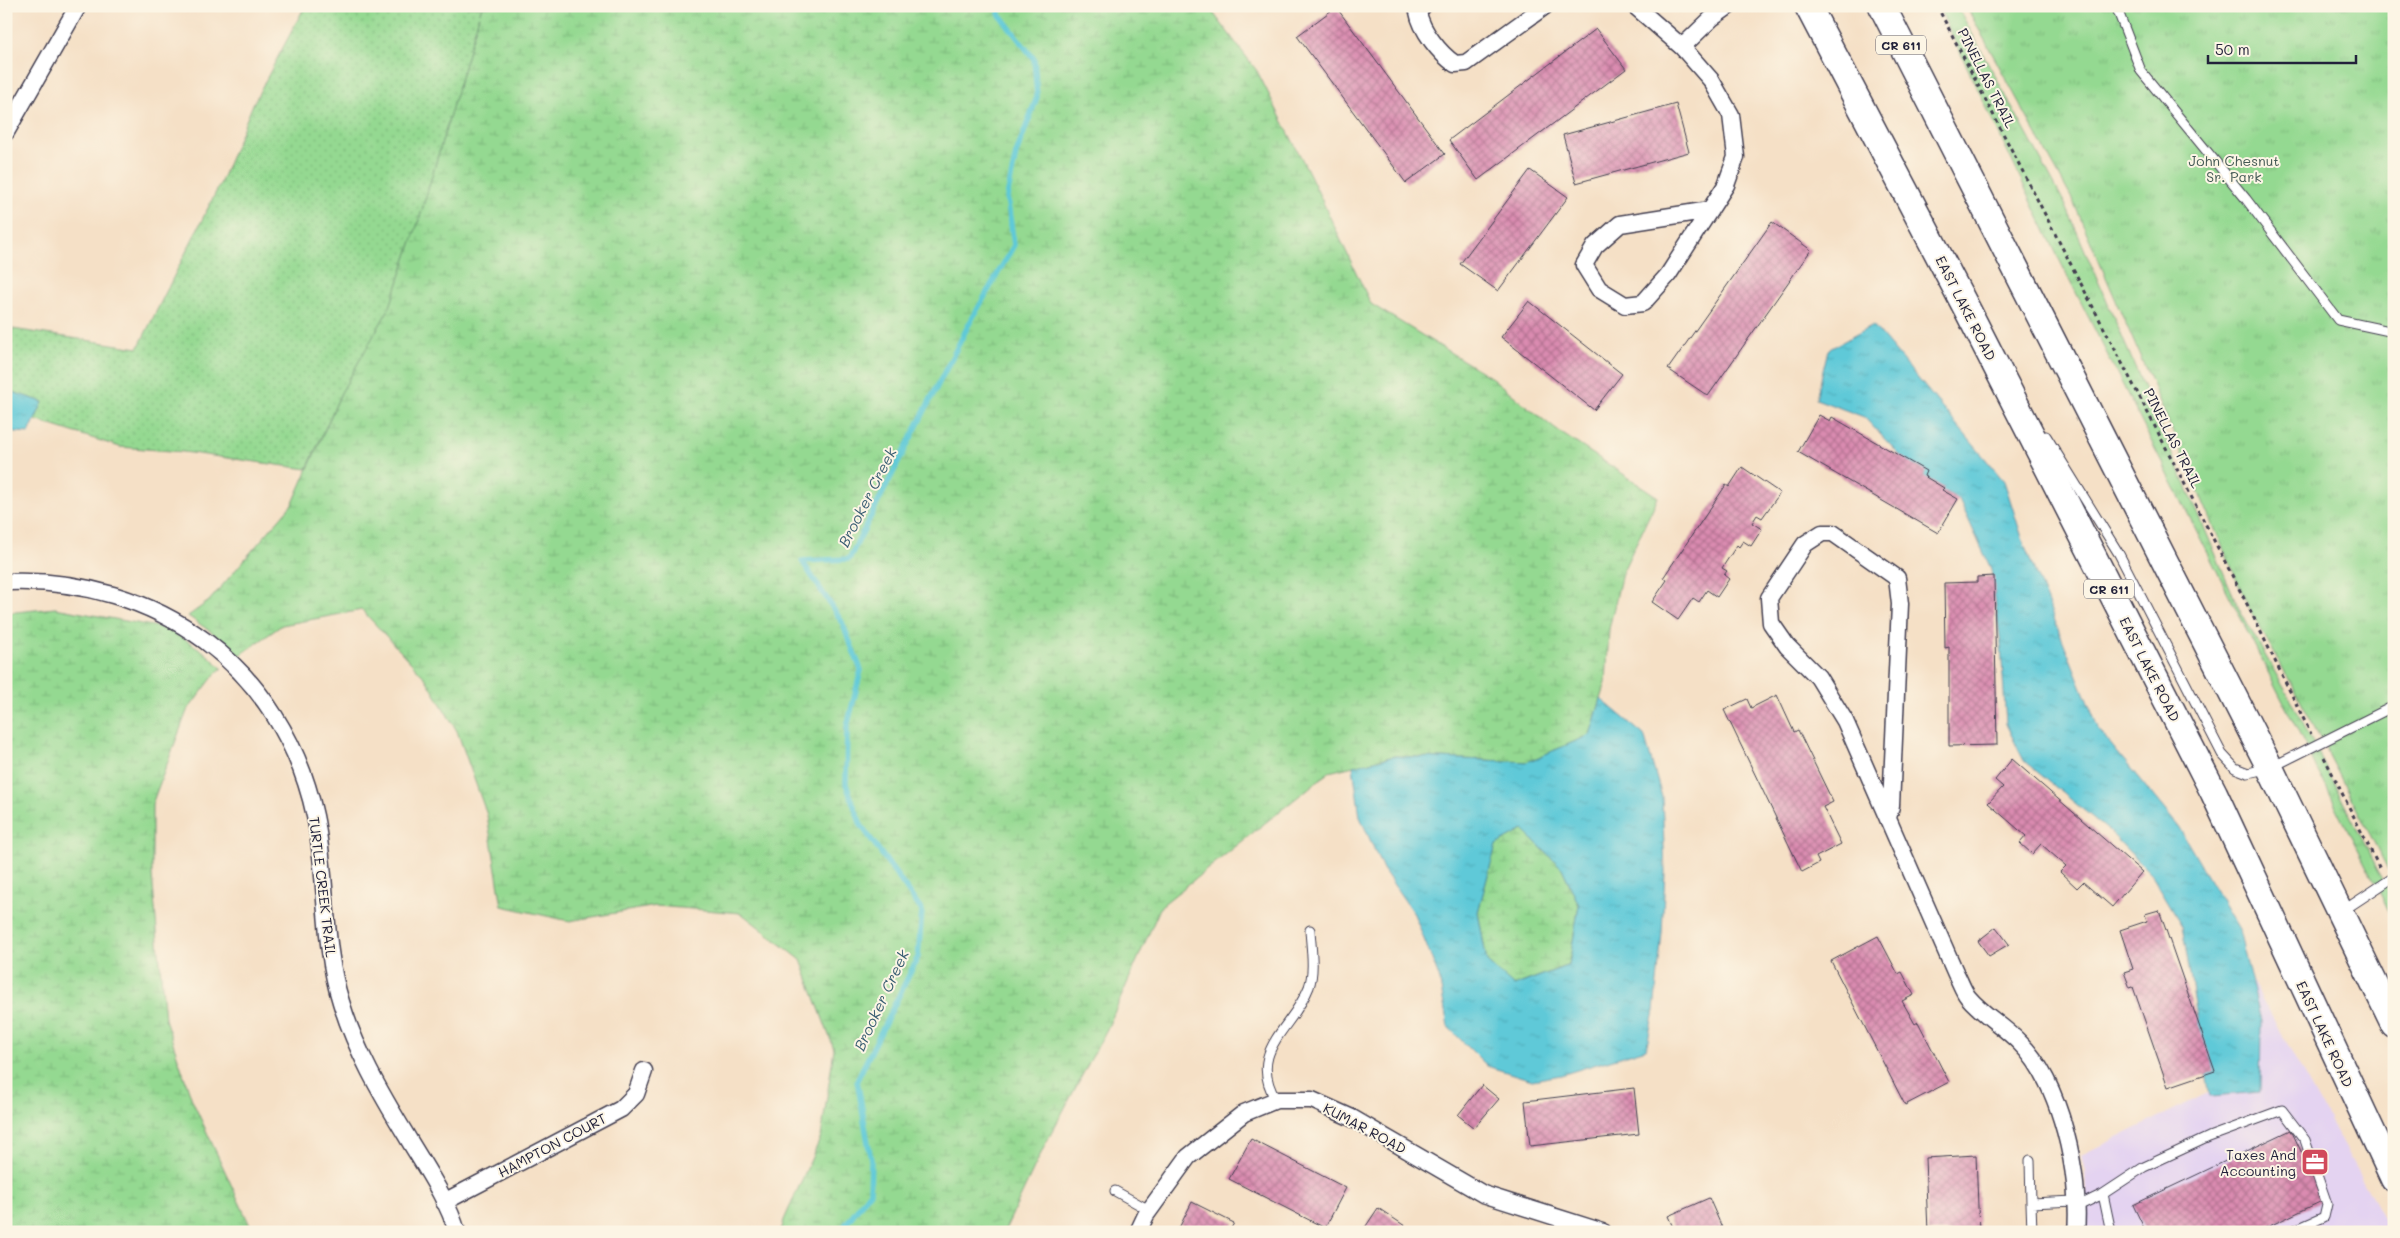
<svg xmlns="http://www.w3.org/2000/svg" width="2400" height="1238" font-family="Mali,sans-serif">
  <defs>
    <pattern id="grass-dots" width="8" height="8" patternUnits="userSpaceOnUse" patternTransform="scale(1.25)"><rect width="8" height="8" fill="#94d991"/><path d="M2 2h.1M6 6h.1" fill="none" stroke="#7fba7e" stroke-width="1.8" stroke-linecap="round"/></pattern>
    <pattern id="wetland-marsh" width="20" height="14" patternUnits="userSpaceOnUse" patternTransform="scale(1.25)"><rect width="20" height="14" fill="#94d991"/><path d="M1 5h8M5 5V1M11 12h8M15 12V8" fill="none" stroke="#7fba7e"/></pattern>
    <pattern id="park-tufts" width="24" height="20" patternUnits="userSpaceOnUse" patternTransform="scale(1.25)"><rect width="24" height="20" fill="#94d991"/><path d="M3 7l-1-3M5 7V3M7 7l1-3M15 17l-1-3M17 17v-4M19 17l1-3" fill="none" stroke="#7fba7e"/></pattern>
    <pattern id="water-ripples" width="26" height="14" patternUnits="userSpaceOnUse" patternTransform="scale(1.25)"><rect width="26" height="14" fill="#5ec9d8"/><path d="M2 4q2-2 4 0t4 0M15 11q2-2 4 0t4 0" fill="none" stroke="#51acba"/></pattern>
    <pattern id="building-cross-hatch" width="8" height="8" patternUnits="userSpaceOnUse" patternTransform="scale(1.25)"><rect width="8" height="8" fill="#da8bb0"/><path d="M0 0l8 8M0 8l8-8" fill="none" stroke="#b07190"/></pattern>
  </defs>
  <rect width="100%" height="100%" fill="#fcf5e5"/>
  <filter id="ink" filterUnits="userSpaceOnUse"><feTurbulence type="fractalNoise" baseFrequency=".02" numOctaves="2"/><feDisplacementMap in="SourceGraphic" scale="10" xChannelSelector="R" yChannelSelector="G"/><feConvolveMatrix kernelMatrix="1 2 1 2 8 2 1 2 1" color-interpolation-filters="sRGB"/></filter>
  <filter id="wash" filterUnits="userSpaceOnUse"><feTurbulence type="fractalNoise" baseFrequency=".0096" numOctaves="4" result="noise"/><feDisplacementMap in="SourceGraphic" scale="20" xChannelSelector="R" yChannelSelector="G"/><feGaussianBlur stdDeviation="1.12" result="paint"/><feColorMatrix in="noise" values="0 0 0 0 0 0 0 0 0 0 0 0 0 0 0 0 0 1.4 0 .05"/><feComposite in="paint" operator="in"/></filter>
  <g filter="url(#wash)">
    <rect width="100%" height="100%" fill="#f5e0c6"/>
    <path fill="#e4d3f1" d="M 2251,979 L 2391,1232 L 2087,1232 L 2085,1168 L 2082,1155 L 2210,1092 L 2210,1095 L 2261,1021 Z"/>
    <path fill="url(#grass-dots)" stroke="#5b7e66" d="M 305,6 L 482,6 L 420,217 L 390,307 L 341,393 L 307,469 L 184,452 L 120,447 L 35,420 L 43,402 L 6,390 L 6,328 L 138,348 L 220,184 L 253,104 Z"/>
    <path fill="url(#wetland-marsh)" stroke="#5b7e66" d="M 482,6 L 1208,6 L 1257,71 L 1310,175 L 1371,304 L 1492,378 L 1555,429 L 1658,497 L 1622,573 L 1609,629 L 1606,683 L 1590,735 L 1527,762 L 1395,756 L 1329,772 L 1161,906 L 1108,1027 L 1046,1143 L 1004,1232 L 781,1232 L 784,1220 L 821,1137 L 834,1049 L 801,960 L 741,913 L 656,906 L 569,921 L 502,906 L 487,815 L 457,731 L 426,679 L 362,610 L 282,625 L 239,656 L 214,634 L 188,616 L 209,601 L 293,503 L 341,393 L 390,307 L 420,217 Z
      M 55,608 L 169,629 L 203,651 L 222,668 L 216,673 L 187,711 L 152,804 L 152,875 L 165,1019 L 192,1100 L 253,1232 L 6,1232 L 6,613 Z
      M 1523,830 L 1562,868 L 1579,905 L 1569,965 L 1513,986 L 1487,962 L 1478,912 L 1496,845 Z"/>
    <path fill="url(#park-tufts)" stroke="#5b7e66" d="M 1938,6 L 1957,6 L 2065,204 L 2240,611 L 2292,702 L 2394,901 L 2394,921 L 2057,255 Z
      M 1966,6 L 2394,6 L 2394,881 L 2300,699 L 2249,608 L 2073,201 Z"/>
    <path fill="url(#water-ripples)" stroke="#40768a" fill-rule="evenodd" d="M 1873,325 L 2004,481 L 2025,547 L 2099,730 L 2178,826 L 2239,930 L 2261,1021 L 2260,1092 L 2210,1096 L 2182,926 L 2151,874 L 2109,831 L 2024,761 L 2006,724 L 2001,645 L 1991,569 L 1959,499 L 1925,482 L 1864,417 L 1816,399 L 1828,350 Z
      M 6,390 L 43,402 L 29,433 L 6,431 Z
      M 1601,699 L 1644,735 L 1662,797 L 1665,872 L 1662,933 L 1654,1011 L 1646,1049 L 1561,1075 L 1532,1080 L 1487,1066 L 1448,1027 L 1439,977 L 1414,914 L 1383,869 L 1360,817 L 1353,766 L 1395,756 L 1527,762 L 1590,735 ZM 1523,830 L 1562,868 L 1579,905 L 1569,965 L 1514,986 L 1487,962 L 1478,912 L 1496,845 Z"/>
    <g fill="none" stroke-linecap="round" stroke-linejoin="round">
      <path stroke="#5ec9d8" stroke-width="5.5" d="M 840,1232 L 870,1192 L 871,1160 L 857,1080 L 918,957 L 922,911 L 861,825 L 846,784 L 847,727 L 861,670 L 842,622 L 802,561 L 849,559 L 968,326 L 1014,245 L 1007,197 L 1016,154 L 1037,97 L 1034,59 L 999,14 L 1000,6"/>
    </g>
    <g id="blocks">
      <path fill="url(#building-cross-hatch)" d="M 1336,7 L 1445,154 L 1406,183 L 1297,36 Z
        M 1596,29 L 1626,69 L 1478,180 L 1449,140 Z
        M 1676,104 L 1689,152 L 1576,183 L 1563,135 Z
        M 1530,170 L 1568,197 L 1498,291 L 1460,264 Z
        M 1772,222 L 1811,250 L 1708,396 L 1668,369 Z
        M 1529,301 L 1622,374 L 1594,410 L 1501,337 Z
        M 1819,415 L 1830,421 L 1832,417 L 1926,471 L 1924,476 L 1944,488 L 1942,490 L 1958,499 L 1938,533 L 1798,452 Z
        M 1742,467 L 1780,493 L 1762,518 L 1757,515 L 1752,523 L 1762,529 L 1751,546 L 1743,541 L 1739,547 L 1737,545 L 1722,568 L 1727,571 L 1724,575 L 1729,579 L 1717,597 L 1707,590 L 1699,602 L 1693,598 L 1678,620 L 1652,602 L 1667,580 L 1663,578 L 1726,485 L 1729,487 Z
        M 1994,576 L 1997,745 L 1949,746 L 1949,647 L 1945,648 L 1944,583 L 1977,582 L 1977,577 Z
        M 1777,695 L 1794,732 L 1798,730 L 1833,802 L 1823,807 L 1841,844 L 1816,857 L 1819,863 L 1802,872 L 1724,710 L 1747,699 L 1751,708 Z
        M 2012,759 L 2142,872 L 2112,907 L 2083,882 L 2077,888 L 2060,872 L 2066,866 L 2041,844 L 2032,854 L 2020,843 L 2026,836 L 1988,803 L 2003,787 L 1995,780 Z
        M 2159,910 L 2215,1071 L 2168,1087 L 2133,987 L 2130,988 L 2124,972 L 2133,969 L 2120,930 L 2147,921 L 2145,914 Z
        M 1996,927 L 2009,944 L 1989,956 L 1978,941 Z
        M 1878,936 L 1898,974 L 1902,972 L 1914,995 L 1902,1001 L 1915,1024 L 1918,1022 L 1949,1082 L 1905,1105 L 1831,961 Z
        M 1482,1085 L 1499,1099 L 1474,1128 L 1458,1115 Z
        M 1634,1088 L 1639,1134 L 1530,1146 L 1525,1101 Z
        M 2291,1130 L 2324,1200 L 2257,1232 L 2146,1232 L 2133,1205 Z
        M 1251,1139 L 1346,1188 L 1325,1228 L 1229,1179 Z
        M 1976,1155 L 1979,1232 L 1928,1232 L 1925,1158 Z
        M 1709,1198 L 1724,1232 L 1675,1232 L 1668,1216 Z
        M 1192,1202 L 1234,1223 L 1229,1232 L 1177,1232 Z
        M 1378,1208 L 1414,1232 L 1362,1232 Z"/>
    </g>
  </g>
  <g filter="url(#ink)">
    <use href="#blocks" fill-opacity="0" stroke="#423e50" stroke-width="1"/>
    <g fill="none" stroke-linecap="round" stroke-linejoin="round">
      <defs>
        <path id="service" d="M 2116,6 L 2141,71 L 2246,199 L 2338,320 L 2394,332
          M 2046,436 L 2119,554 L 2222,754 L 2235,768 L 2248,773 L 2270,768 L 2394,706
          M 2341,912 L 2394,877
          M 1276,1100 C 1246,1050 1293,1029 1309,987 C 1315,970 1311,948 1310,930
          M 2030,1160 L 2031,1203 L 2075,1201
          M 1115,1191 L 1149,1210
          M 2103,1194 L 2111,1232
          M 2031,1203 L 2032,1232
          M 2076,1207 L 2103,1194 L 2144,1167 L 2209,1137 L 2282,1110 L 2305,1140 L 2327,1204 L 2324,1217 L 2290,1232"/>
        <path id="minor" d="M 1423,6 L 1418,12 C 1421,30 1440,54 1455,64 L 1466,63 L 1545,6
          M 1635,6 L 1682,47 L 1711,80 L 1731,115 L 1736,157 L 1726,185 L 1668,275 L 1643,303 L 1625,305 L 1599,289 L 1584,265 L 1595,246 L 1620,224 L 1710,210
          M 1682,47 L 1712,18 L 1729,6
          M 6,132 L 78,6
          M 6,582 C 157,576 283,667 315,816 C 328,877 322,943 341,1002 C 355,1049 381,1094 406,1135 C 423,1164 448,1200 457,1232
          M 1888,818 L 1891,806 L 1900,604 L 1897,578 L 1833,533 L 1822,533 L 1805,544 L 1769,598 L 1771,623 L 1787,646 L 1818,677 L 1845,721 L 1956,974 C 1960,981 1963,991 1968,997 C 1983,1015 2004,1026 2020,1043 C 2061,1083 2081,1176 2076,1232
          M 444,1202 L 621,1109 L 636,1094 L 644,1071
          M 1138,1232 L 1146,1215 L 1188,1157 L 1244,1113 L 1276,1100 L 1312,1100 L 1352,1118 L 1483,1194 L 1603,1232"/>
        <path id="primary" d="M 1808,6 L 1969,313 L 2214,793 L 2394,1179
          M 1882,6 L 2270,768 L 2394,1024"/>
      </defs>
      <use href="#service" stroke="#423e50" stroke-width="11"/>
      <use href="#minor" stroke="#423e50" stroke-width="19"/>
      <use href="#primary" stroke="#423e50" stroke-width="29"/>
      <path stroke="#423e50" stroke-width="3" stroke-dasharray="4 4" stroke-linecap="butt" d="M 1937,6 L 2249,608 L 2311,734
        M 2324,757 L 2380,869"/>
      <use href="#service" stroke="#fff" stroke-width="9"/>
      <use href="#minor" stroke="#fff" stroke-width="16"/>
      <use href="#primary" stroke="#fff" stroke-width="26"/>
    </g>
  </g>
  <defs>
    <symbol id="office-square" viewBox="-11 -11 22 22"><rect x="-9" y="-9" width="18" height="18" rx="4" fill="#d1495b" stroke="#fcf5e5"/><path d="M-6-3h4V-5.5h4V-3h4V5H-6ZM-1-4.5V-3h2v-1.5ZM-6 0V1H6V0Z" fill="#fff"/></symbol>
  </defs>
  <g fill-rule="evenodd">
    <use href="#office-square" x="2299" y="1146" width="32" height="32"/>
  </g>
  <g text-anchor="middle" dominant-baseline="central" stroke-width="4" stroke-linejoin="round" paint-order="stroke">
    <g fill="#fcf5e5" stroke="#63616e" stroke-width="1">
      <rect x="1876" y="35.5" width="50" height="19" rx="4"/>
      <rect x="2084" y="579.5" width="50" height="19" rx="4"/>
    </g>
    <g font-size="12" font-weight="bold" fill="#22223b">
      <text x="1901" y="45">CR 611</text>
      <text x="2109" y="589">CR 611</text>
    </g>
    <g font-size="14" fill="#22223b" stroke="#fcf5e5">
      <text transform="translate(1987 78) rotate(63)">PINELLAS TRAIL</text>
      <text transform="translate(1966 308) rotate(63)">EAST LAKE ROAD</text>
      <text transform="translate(2173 438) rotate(63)">PINELLAS TRAIL</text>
      <text transform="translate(2150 669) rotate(63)">EAST LAKE ROAD</text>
      <text transform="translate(323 887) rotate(83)">TURTLE CREEK TRAIL</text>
      <text transform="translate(2325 1034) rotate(65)">EAST LAKE ROAD</text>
      <text transform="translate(1365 1128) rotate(28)">KUMAR ROAD</text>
      <text transform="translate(552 1145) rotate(-28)">HAMPTON COURT</text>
    </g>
    <g font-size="14" fill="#445955" stroke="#fcf5e5">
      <text x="2234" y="160">John Chesnut<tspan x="2234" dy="16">Sr. Park</tspan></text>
    </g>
    <g font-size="14" fill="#22223b" stroke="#fcf5e5" text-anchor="end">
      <text x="2296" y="1154">Taxes And<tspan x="2296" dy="16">Accounting</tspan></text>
    </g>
    <g font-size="15" font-style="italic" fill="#375c72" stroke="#fcf5e5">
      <text transform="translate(867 497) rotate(-63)">Brooker Creek</text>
      <text transform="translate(881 1000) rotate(-65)">Brooker Creek</text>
    </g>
  </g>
  <rect width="2400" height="1238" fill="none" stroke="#fcf5e5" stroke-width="25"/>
  <path d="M2208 55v8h148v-8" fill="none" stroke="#22223b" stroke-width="2.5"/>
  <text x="2215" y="55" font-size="15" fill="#22223b" stroke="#fcf5e5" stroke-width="4" paint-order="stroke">50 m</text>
</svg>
